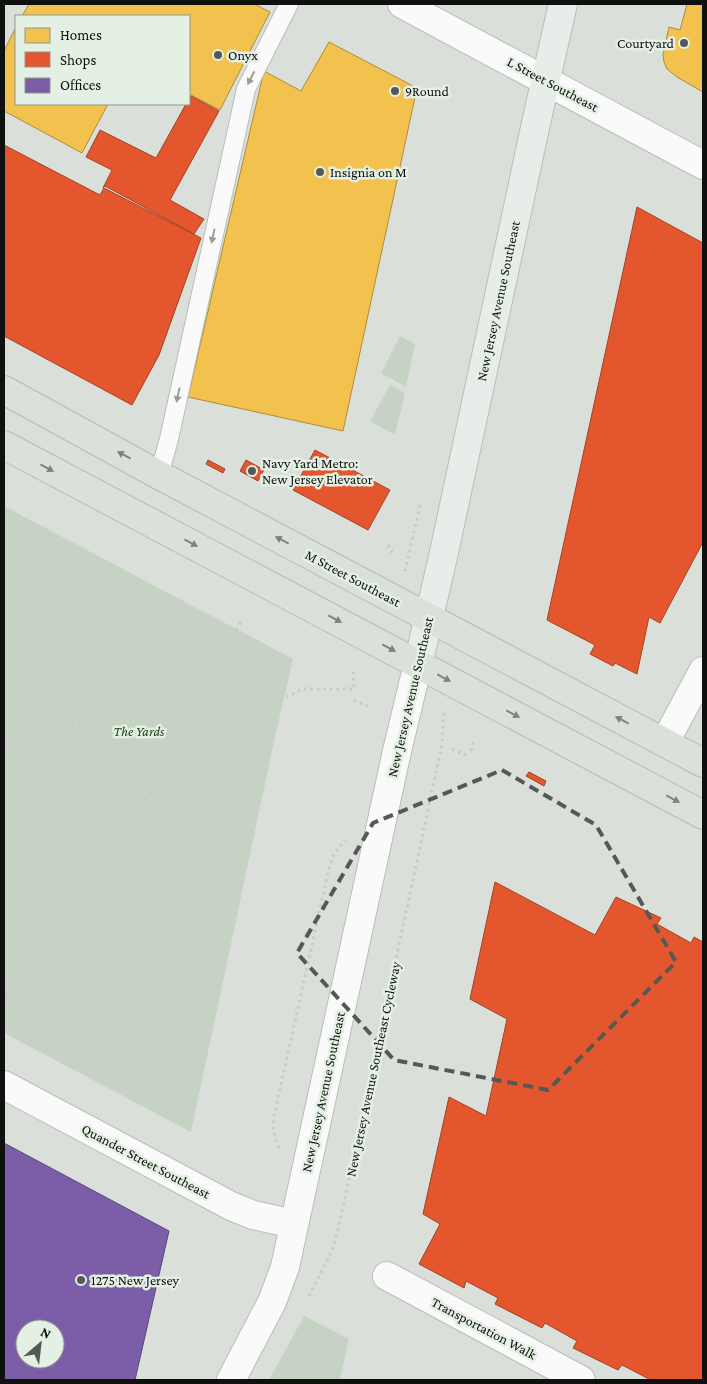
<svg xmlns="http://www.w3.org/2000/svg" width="707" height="1384" font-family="'Crimson Pro',serif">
  <rect width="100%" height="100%" fill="#dadfda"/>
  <path fill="#c6d3c4" d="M 400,336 L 415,344 L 406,387 L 381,373 Z
    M 390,385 L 405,393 L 395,435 L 370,421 Z
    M 4,506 L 293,659 L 275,737 L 191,1132 L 4,1033 Z
    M 304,1316 L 349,1339 L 340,1380 L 269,1380 Z"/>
  <path fill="#f2c14e" stroke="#ae8c3b" d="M 29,4 L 254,4 L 270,12 L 220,110 L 189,94 L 189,16 L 22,16 Z
    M 687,4 L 703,4 L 703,92 L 677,77 L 667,69 L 664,62 L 663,55 L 669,27 L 680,30 Z
    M 16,27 L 16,104 L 108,104 L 82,153 L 4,111 L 4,51 Z
    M 329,42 L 417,88 L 343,431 L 188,397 L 264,71 L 301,91 Z"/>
  <path fill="#e4572e" stroke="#a44224" d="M 191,96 L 219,111 L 170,200 L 204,219 L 194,234 L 105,186 L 103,188 L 112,170 L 86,157 L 100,130 L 156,158 L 186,104 L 189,104 Z
    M 4,145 L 100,195 L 104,188 L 201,238 L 159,355 L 132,405 L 4,336 Z
    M 637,207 L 703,243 L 703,542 L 660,623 L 649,617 L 637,674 L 615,663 L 613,666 L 590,654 L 595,645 L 547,620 Z
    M 315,450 L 390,490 L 368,530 L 293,490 Z
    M 208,460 L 225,469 L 223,473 L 206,464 Z
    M 246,460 L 264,470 L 258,481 L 240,471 Z
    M 529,772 L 546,781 L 544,786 L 526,776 Z
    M 495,882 L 595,935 L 616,897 L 661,918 L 657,924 L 691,943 L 694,937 L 703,942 L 703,1380 L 651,1380 L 622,1365 L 618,1370 L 573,1348 L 577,1341 L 545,1323 L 542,1328 L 495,1304 L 498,1298 L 466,1281 L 464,1288 L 419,1264 L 440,1224 L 423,1214 L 449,1097 L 486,1116 L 507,1019 L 470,999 Z"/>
  <path fill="#7b5ea7" stroke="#5a4779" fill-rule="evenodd" d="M 4,1143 L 169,1231 L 135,1380 L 4,1380 ZM 25,1329 L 55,1329 L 55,1359 L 25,1359 Z"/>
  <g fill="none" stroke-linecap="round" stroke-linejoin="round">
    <defs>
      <path id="lane" d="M 159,475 L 169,439 L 246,89 L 289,4"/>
      <path id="street" d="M 402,4 L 703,165
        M 665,742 L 703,671
        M 4,1085 L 231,1206 L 253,1215 L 294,1224
        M 387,1276 L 581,1380
        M 231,1380 L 272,1302 L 285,1267 L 397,751 L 418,664"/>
      <path id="secondary" d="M 418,664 L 443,557 L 536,123 L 563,4"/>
      <path id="primary" d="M 4,390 L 159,475 L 703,763
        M 4,445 L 703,815"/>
    </defs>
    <use href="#lane" stroke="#b9bdb9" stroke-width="20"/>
    <use href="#street" stroke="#b9bdb9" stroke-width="30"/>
    <use href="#secondary" stroke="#b9bdb9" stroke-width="30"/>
    <use href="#primary" stroke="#b8bbb8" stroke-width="30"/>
    <path stroke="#c8cac8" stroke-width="3" stroke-dasharray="2.5 4" stroke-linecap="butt" d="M 388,545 L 394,556
      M 405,571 L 421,501
      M 224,652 L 259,710
      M 354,700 L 370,707
      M 4,748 L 34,740 L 144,699 L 205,667 L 224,652 L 241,622
      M 452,749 L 466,755
      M 471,751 L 474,739
      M 4,1000 L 27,955 L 98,851 L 182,760 L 229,726 L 302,689 L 354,689 L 353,671
      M 279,1148 L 273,1130 L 274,1116 L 329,868 L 333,856 L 345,840
      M 309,1296 L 332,1251 L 338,1230 L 442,744 L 444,712"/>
    <use href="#lane" stroke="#f9faf9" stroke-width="18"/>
    <use href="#street" stroke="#f9faf9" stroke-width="28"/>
    <use href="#secondary" stroke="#e9ede9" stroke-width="28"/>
    <use href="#primary" stroke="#dae1d9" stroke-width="28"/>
  </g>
  <defs><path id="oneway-solid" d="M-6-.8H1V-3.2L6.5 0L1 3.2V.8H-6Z" transform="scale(1.25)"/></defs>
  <g fill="#9b9d9b">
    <use href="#oneway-solid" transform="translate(251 78) rotate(117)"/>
    <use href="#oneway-solid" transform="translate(213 236) rotate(102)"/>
    <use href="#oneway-solid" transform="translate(178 395) rotate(102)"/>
  </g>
  <g fill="#7e837e">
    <use href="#oneway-solid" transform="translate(124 455) rotate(-152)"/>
    <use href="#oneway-solid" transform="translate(47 468) rotate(28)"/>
    <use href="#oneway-solid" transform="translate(282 540) rotate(-152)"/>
    <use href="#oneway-solid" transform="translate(191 543) rotate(28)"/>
    <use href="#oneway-solid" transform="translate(335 619) rotate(28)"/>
    <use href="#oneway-solid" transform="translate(389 648) rotate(28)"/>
    <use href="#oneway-solid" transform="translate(444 678) rotate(28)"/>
    <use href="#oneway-solid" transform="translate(513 714) rotate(28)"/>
    <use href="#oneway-solid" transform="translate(622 720) rotate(-152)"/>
    <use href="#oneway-solid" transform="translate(673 799) rotate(28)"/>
  </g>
  <path fill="none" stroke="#555955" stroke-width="4" stroke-dasharray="10 6" stroke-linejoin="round" d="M 502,770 L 596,825 L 676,962 L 548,1090 L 394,1060 L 297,953 L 373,823 Z"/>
  <g fill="#555955" stroke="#e5f0e4" stroke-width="2">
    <circle cx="684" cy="43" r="5"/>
    <circle cx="218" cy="55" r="5"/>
    <circle cx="395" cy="91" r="5"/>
    <circle cx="320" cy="172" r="5"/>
    <circle cx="252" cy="471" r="5"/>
    <circle cx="81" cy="1280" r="5"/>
  </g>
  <g text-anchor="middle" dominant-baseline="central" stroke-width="5" stroke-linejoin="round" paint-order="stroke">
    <g font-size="14" fill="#0e110e" stroke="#e5f0e4" text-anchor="start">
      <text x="674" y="43" text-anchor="end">Courtyard</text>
      <text x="228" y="55">Onyx</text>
      <text x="405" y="91">9Round</text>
      <text x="330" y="172">Insignia on M</text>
      <text x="262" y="463">Navy Yard Metro:<tspan x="262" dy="16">New Jersey Elevator</tspan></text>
      <text x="91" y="1280">1275 New Jersey</text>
    </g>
    <g font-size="14" fill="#0e110e" stroke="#e5f0e4">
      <text transform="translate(553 84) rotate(28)">L Street Southeast</text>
      <text transform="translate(498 301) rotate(-78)">New Jersey Avenue Southeast</text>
      <text transform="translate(353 578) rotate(28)">M Street Southeast</text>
      <text transform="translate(410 697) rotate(-77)">New Jersey Avenue Southeast</text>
      <text transform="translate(373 1069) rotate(-78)">New Jersey Avenue Southeast Cycleway</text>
      <text transform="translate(323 1092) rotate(-78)">New Jersey Avenue Southeast</text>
      <text transform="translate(146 1161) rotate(28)">Quander Street Southeast</text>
      <text transform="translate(484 1328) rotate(28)">Transportation Walk</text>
    </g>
    <g font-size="14" font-style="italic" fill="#184614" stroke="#e5f0e4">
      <text x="139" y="731">The Yards</text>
    </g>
  </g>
  <rect width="707" height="1384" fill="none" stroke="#0e110e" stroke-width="10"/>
  <rect x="15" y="15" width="175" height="90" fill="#e5f0e4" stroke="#8f978e"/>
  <rect x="25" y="28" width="25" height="15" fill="#f2c14e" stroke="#8f978e"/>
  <text x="60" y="40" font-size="15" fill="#0e110e">Homes</text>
  <rect x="25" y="52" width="25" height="15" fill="#e4572e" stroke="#8f978e"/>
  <text x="60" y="65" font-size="15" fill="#0e110e">Shops</text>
  <rect x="25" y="78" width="25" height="15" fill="#7b5ea7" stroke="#8f978e"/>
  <text x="60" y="90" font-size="15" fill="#0e110e">Offices</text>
  <g transform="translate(40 1344) rotate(28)"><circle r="24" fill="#e5f0e4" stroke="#8f978e"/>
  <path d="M0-4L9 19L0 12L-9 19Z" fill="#555955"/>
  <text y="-8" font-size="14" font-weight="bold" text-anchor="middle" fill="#0e110e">N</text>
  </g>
</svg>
